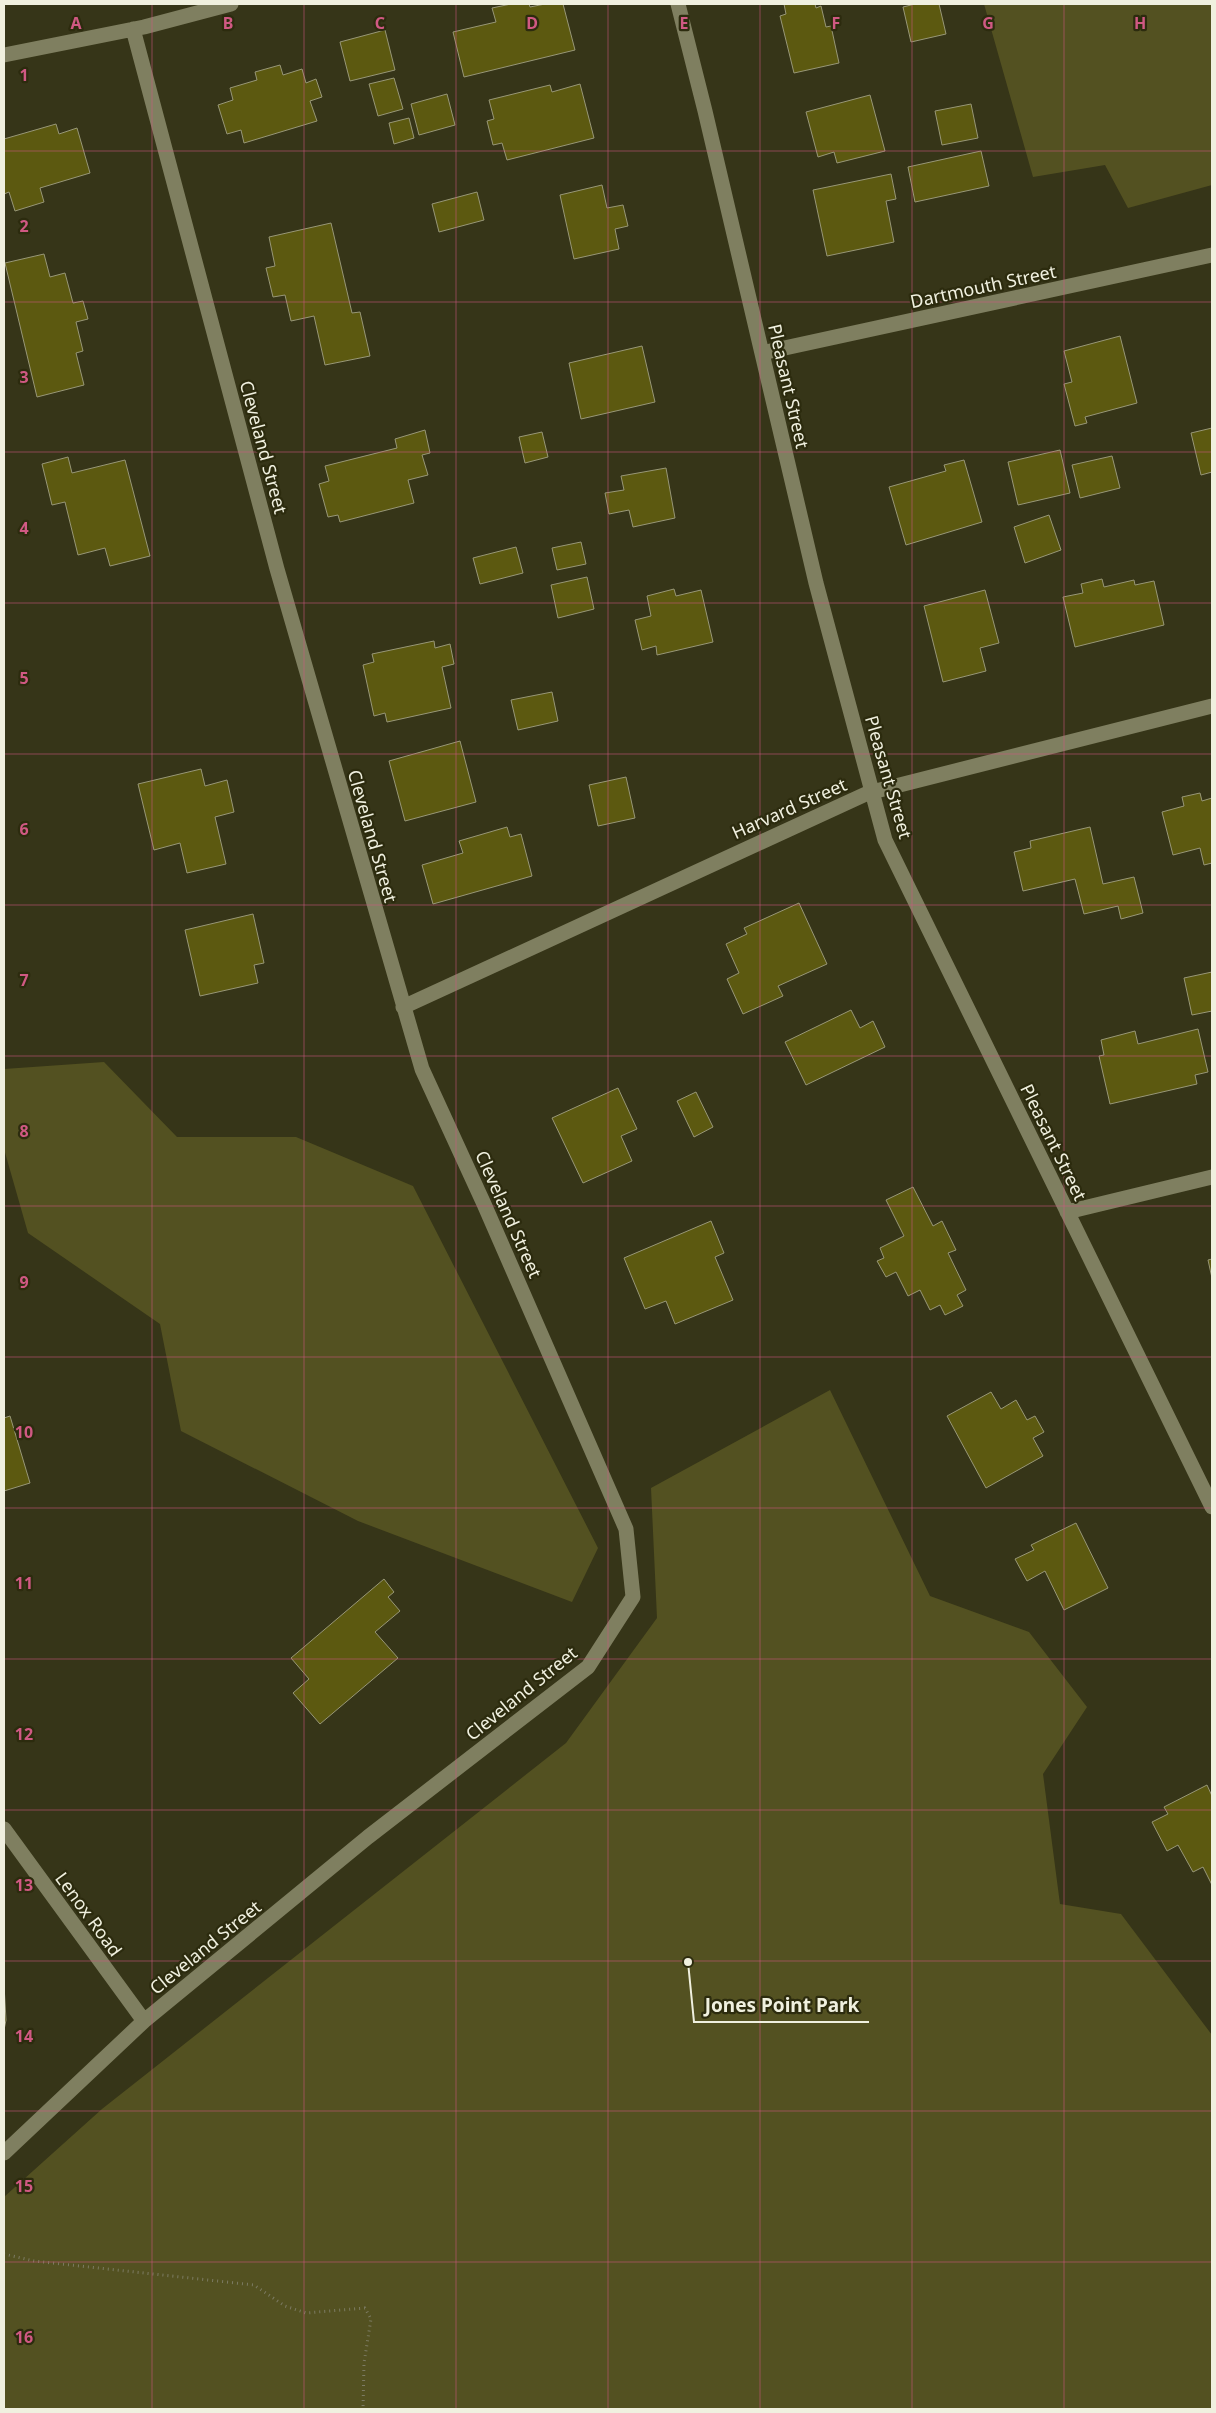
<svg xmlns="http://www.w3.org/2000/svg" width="1216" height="2413" font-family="'Noto Sans',sans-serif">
  <rect width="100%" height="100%" fill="#363518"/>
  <path fill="#535121" d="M 984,4 L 1212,4 L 1212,185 L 1128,208 L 1105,165 L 1033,177 Z
    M 104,1062 L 177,1137 L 296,1137 L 413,1186 L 598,1548 L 572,1602 L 358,1521 L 181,1431 L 160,1324 L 28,1233 L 4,1149 L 4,1069 Z
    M 830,1390 L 930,1596 L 1029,1632 L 1087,1707 L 1043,1774 L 1060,1904 L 1121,1914 L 1212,2035 L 1212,2409 L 4,2409 L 4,2197 L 102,2109 L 566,1743 L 657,1618 L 651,1488 Z"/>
  <path fill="#5c5910" stroke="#989777" d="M 511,4 L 529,4 L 530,7 L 545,4 L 563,4 L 575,50 L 464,77 L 453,32 L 496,22 L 492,8 Z
    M 784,4 L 815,4 L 816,8 L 821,6 L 826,27 L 831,26 L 839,63 L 794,73 L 780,16 L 786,14 Z
    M 915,4 L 939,4 L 946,34 L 911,42 L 903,7 Z
    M 385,30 L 395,70 L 350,81 L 340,42 Z
    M 280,65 L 283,75 L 302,69 L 306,83 L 316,79 L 322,97 L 310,101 L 317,121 L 244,143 L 241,130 L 227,134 L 218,105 L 233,100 L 230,88 L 257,80 L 255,72 Z
    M 394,78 L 403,109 L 378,116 L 369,84 Z
    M 580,84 L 594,138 L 507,160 L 502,143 L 493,145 L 487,121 L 494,119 L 489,100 L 550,85 L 552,92 Z
    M 447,94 L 455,125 L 419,135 L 411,104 Z
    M 870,95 L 885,151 L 837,163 L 834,152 L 818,157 L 806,112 Z
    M 971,104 L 978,138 L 942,145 L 935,111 Z
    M 409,118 L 414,138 L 394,144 L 389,123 Z
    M 56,124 L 59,134 L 77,128 L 90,173 L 40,188 L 44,202 L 15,211 L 9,192 L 4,194 L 4,139 Z
    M 981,151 L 989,186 L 915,202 L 908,167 Z
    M 891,174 L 896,199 L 886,201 L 894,242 L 827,256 L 813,190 Z
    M 602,185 L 607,208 L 623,205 L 628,226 L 615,229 L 619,249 L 574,259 L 560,195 Z
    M 477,192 L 484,220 L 439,232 L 432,204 Z
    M 331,223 L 352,313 L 360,312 L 370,356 L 325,365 L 314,316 L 291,321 L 285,295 L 273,297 L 266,268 L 275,266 L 269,237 Z
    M 44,254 L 50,277 L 65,273 L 73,303 L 83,301 L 88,319 L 76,322 L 83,351 L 76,353 L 84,385 L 37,397 L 5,263 Z
    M 1120,336 L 1137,403 L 1085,417 L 1087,423 L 1075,426 L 1064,384 L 1072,382 L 1064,351 Z
    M 642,346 L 655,402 L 581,419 L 569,363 Z
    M 1212,428 L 1212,472 L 1201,475 L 1191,433 Z
    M 425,430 L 430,453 L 422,455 L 428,475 L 408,480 L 414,503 L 340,522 L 338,515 L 328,517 L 319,484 L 329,481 L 325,466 L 397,448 L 395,439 Z
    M 542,432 L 548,457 L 525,463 L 519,437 Z
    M 1060,450 L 1070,493 L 1018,505 L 1008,462 Z
    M 1112,456 L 1120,488 L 1080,498 L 1072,465 Z
    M 68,457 L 72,473 L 125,460 L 150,556 L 110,566 L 105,548 L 78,555 L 65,502 L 52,505 L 42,464 Z
    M 964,460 L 982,522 L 906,545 L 889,487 L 946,471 L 944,465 Z
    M 666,468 L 675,518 L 633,527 L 629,510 L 609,514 L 605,493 L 624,490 L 621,476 Z
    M 1049,515 L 1061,550 L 1025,563 L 1014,527 Z
    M 581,542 L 586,564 L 557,570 L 552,548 Z
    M 516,547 L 523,573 L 480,584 L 473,558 Z
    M 587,577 L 594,609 L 558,618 L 551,585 Z
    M 1102,579 L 1104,587 L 1134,580 L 1135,585 L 1154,581 L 1164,625 L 1075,647 L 1063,597 L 1083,593 L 1081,584 Z
    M 674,589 L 676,596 L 701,590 L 713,642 L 657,655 L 656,646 L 642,650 L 635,620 L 651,616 L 647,596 Z
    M 985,590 L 999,643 L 980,648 L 986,671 L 943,682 L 924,606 Z
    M 434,641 L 435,648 L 450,644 L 454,664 L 442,667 L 451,708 L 387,722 L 385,713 L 374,716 L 363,665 L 374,662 L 372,654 Z
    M 552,692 L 558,721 L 518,730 L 511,700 Z
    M 460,741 L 476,802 L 405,821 L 389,761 Z
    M 201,769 L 205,786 L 227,780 L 234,812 L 215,817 L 226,864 L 187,873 L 180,843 L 154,850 L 138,784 Z
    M 626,777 L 635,818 L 598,826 L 589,785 Z
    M 1200,793 L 1202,801 L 1212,798 L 1212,863 L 1204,865 L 1200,848 L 1173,855 L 1162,812 L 1184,806 L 1182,797 Z
    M 507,827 L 510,837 L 521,834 L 532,876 L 433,904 L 422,865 L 463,853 L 459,841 Z
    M 1090,827 L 1103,884 L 1134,877 L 1143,913 L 1121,919 L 1118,906 L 1084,914 L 1075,879 L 1023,891 L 1014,852 L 1031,848 L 1030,841 Z
    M 799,903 L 827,964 L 778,986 L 783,996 L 743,1014 L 727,979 L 739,973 L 726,944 L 747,934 L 744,928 Z
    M 253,914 L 264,963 L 254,965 L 258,983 L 200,996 L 185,930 Z
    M 1212,972 L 1212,1011 L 1192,1015 L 1184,978 Z
    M 851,1010 L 860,1028 L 873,1021 L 885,1047 L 806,1085 L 785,1042 Z
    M 1198,1029 L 1208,1072 L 1195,1075 L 1197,1084 L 1110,1104 L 1099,1056 L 1104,1055 L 1101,1040 L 1135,1031 L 1138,1044 Z
    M 618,1088 L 637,1129 L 621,1136 L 632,1161 L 583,1183 L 552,1118 Z
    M 696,1092 L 713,1127 L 694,1137 L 677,1101 Z
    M 913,1187 L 933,1226 L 942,1221 L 956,1250 L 948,1253 L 966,1290 L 957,1295 L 963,1306 L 945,1315 L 940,1305 L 930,1310 L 920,1290 L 908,1296 L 896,1272 L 886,1277 L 877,1261 L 884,1258 L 880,1248 L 904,1236 L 886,1200 Z
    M 711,1221 L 724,1253 L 715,1257 L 733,1300 L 675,1324 L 666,1301 L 645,1309 L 624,1258 Z
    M 1212,1259 L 1212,1278 L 1208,1260 Z
    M 991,1392 L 1001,1409 L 1016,1400 L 1027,1420 L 1035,1416 L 1044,1432 L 1033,1438 L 1043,1456 L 986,1488 L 947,1416 Z
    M 10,1416 L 30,1483 L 4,1491 L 4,1418 Z
    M 1076,1523 L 1108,1588 L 1064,1610 L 1045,1571 L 1027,1581 L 1015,1559 L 1034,1550 L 1031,1545 Z
    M 384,1579 L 394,1592 L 388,1597 L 400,1611 L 375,1632 L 398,1658 L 320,1724 L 293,1693 L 309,1679 L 291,1658 Z
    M 1207,1785 L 1212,1796 L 1212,1885 L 1203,1867 L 1193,1872 L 1178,1845 L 1167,1851 L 1152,1822 L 1168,1814 L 1164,1807 Z
    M 4,1985 L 6,2020 L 4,2030 Z"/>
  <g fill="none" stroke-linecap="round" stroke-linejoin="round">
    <path stroke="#7c7b63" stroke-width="3" stroke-dasharray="1 4" stroke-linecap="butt" d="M 4,2254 L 34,2261 L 254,2285 L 285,2306 L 306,2313 L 365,2308 L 371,2319 L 364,2363 L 363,2409"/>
    <path stroke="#7f7f60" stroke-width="15" d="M 678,4 L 705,111 L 816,583 L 885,840 L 1212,1507
      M 4,55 L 144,27 L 231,4
      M 762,353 L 1212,255
      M 403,1007 L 868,793 L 1212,706
      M 1067,1212 L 1212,1177
      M 4,1829 L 144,2021
      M 4,2153 L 144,2021 L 368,1837 L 588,1667 L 633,1597 L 626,1529 L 484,1204 L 422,1069 L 277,569 L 133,29"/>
  </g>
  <path fill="none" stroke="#d05983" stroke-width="1" stroke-opacity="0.55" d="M 152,4 L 152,2409M 304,4 L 304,2409M 456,4 L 456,2409M 608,4 L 608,2409M 760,4 L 760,2409M 912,4 L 912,2409M 1064,4 L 1064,2409M 4,151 L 1212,151M 4,302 L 1212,302M 4,452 L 1212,452M 4,603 L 1212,603M 4,754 L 1212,754M 4,905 L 1212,905M 4,1056 L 1212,1056M 4,1206 L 1212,1206M 4,1357 L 1212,1357M 4,1508 L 1212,1508M 4,1659 L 1212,1659M 4,1810 L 1212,1810M 4,1961 L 1212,1961M 4,2111 L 1212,2111M 4,2262 L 1212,2262"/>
  <g text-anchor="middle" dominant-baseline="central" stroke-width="4.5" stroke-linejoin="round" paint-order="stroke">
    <g font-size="18" fill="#f0f0df" stroke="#2c2b0e">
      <text transform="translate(983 286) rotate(-12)">Dartmouth Street</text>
      <text transform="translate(789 386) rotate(77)">Pleasant Street</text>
      <text transform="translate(264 447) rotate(75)">Cleveland Street</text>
      <text transform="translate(889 777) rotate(74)">Pleasant Street</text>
      <text transform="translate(789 808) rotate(-24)">Harvard Street</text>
      <text transform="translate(373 836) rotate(74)">Cleveland Street</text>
      <text transform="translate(1054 1142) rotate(64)">Pleasant Street</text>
      <text transform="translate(509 1214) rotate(66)">Cleveland Street</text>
      <text transform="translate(521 1693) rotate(-39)">Cleveland Street</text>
      <text transform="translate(89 1914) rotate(54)">Lenox Road</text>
      <text transform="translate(205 1947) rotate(-39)">Cleveland Street</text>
    </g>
  </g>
  <g font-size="16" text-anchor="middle" font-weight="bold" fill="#d05983" stroke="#2c2b0e" stroke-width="4.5" stroke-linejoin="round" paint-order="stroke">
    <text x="76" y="29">A</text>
    <text x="228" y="29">B</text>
    <text x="380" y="29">C</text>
    <text x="532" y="29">D</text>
    <text x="684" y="29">E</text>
    <text x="836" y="29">F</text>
    <text x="988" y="29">G</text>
    <text x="1140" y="29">H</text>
    <text x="24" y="81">1</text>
    <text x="24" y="232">2</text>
    <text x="24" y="383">3</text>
    <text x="24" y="534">4</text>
    <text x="24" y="684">5</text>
    <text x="24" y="835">6</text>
    <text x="24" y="986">7</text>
    <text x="24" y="1137">8</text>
    <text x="24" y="1288">9</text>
    <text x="24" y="1438">10</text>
    <text x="24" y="1589">11</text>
    <text x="24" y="1740">12</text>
    <text x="24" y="1891">13</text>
    <text x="24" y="2042">14</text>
    <text x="24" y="2192">15</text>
    <text x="24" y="2343">16</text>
  </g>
  <path fill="none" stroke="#f0f0df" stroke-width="2" d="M688 1962L694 2022H869"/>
  <circle fill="#f0f0df" stroke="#2c2b0e" stroke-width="2" cx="688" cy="1962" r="5"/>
  <g font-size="19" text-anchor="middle" font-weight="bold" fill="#f0f0df" stroke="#2c2b0e" stroke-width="4.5" stroke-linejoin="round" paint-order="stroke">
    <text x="782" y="2012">Jones Point Park</text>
  </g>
  <rect width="1216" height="2413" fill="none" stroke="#f0f0df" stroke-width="10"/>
</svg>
